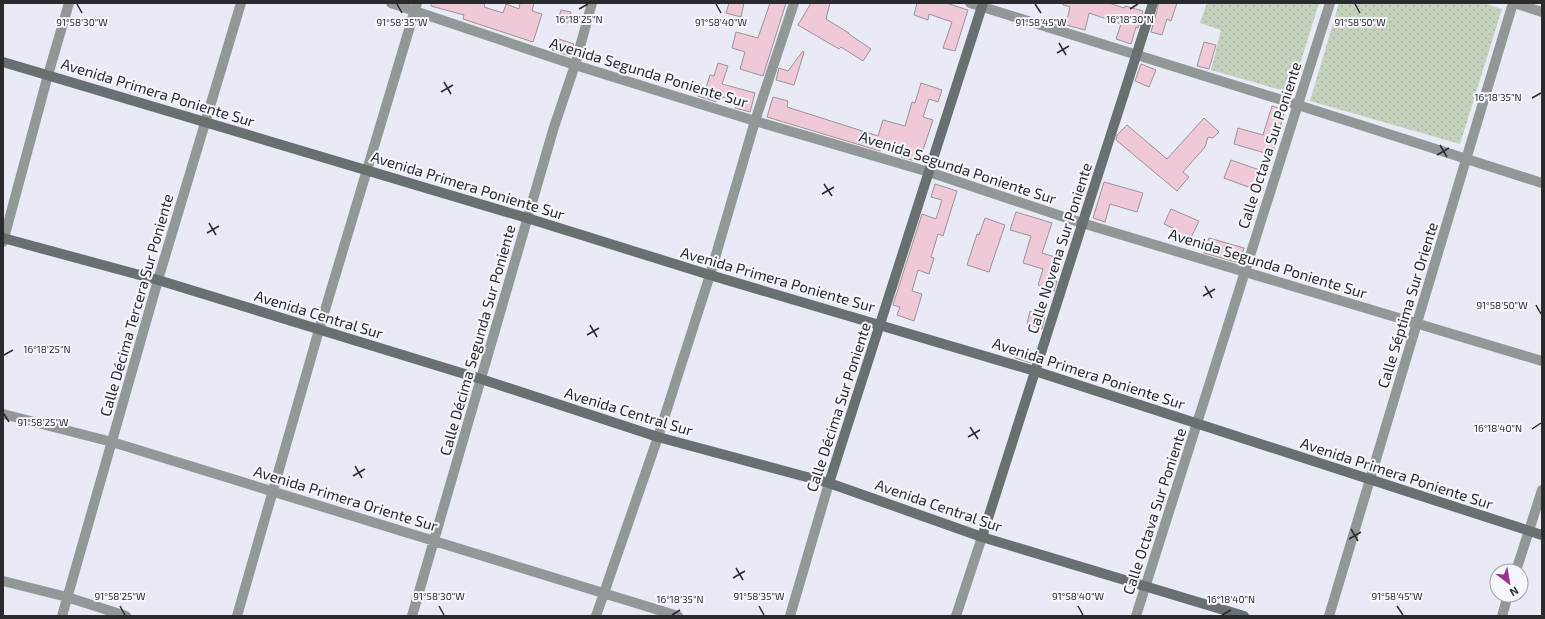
<svg xmlns="http://www.w3.org/2000/svg" width="1545" height="619" font-family="'Exo 2',sans-serif">
  <defs>
    <pattern id="green-dots" width="8" height="8" patternUnits="userSpaceOnUse"><rect width="8" height="8" fill="#c3d1bd"/><path d="M2 2h.1M6 6h.1" fill="none" stroke="#a8b4a3" stroke-width="1.8" stroke-linecap="round"/></pattern>
  </defs>
  <rect width="100%" height="100%" fill="#e8eaf5"/>
  <path fill="url(#green-dots)" d="M 1207,3 L 1319,3 L 1291,93 L 1211,70 L 1221,30 L 1200,23 Z
    M 1339,3 L 1483,3 L 1502,9 L 1460,144 L 1310,101 Z"/>
  <path fill="#f0c9d8" stroke="#9e9296" d="M 431,3 L 485,3 L 484,7 L 503,13 L 506,4 L 519,9 L 520,3 L 534,3 L 532,11 L 542,14 L 533,42 L 463,19 L 464,15 L 431,6 Z
    M 729,3 L 744,3 L 741,17 L 726,13 Z
    M 770,3 L 786,3 L 763,76 L 740,69 L 745,52 L 732,48 L 736,32 L 758,38 Z
    M 811,3 L 830,3 L 826,19 L 849,33 L 849,34 L 871,49 L 863,61 L 841,47 L 839,49 L 798,25 Z
    M 917,3 L 946,3 L 968,10 L 955,51 L 943,48 L 952,22 L 929,14 L 928,20 L 914,15 Z
    M 1063,3 L 1109,3 L 1124,8 L 1125,6 L 1143,11 L 1138,28 L 1136,27 L 1131,44 L 1116,39 L 1121,24 L 1089,13 L 1085,30 L 1066,25 L 1070,7 L 1063,5 Z
    M 1159,3 L 1177,3 L 1171,21 L 1167,19 L 1162,35 L 1151,32 Z
    M 561,10 L 571,12 L 568,23 L 558,20 Z
    M 556,38 L 574,44 L 570,56 L 552,50 Z
    M 1204,42 L 1216,45 L 1209,69 L 1197,66 Z
    M 803,51 L 804,52 L 794,85 L 776,80 L 779,68 L 788,71 Z
    M 718,63 L 728,66 L 722,84 L 755,93 L 750,112 L 735,108 L 737,101 L 718,96 L 716,102 L 698,96 L 701,87 L 706,88 L 710,75 L 714,76 Z
    M 1141,64 L 1156,70 L 1149,87 L 1135,81 Z
    M 921,83 L 942,90 L 938,102 L 929,99 L 923,117 L 933,120 L 919,162 L 901,157 L 903,149 L 882,144 L 880,151 L 767,117 L 773,97 L 788,101 L 787,107 L 878,136 L 883,120 L 905,126 L 912,102 L 915,103 Z
    M 1272,106 L 1285,110 L 1272,155 L 1234,144 L 1238,128 L 1263,135 Z
    M 1204,118 L 1219,132 L 1213,138 L 1208,137 L 1205,147 L 1183,172 L 1189,177 L 1177,191 L 1116,140 L 1117,135 L 1127,125 L 1167,159 Z
    M 1231,160 L 1265,172 L 1259,191 L 1224,178 Z
    M 1104,182 L 1143,193 L 1137,212 L 1110,204 L 1105,222 L 1093,218 Z
    M 935,184 L 957,191 L 943,236 L 938,234 L 931,257 L 934,258 L 929,274 L 918,270 L 912,291 L 922,294 L 914,321 L 897,315 L 900,307 L 893,305 L 922,214 L 936,219 L 942,200 L 931,197 Z
    M 1171,209 L 1199,221 L 1188,244 L 1172,237 L 1175,229 L 1164,224 Z
    M 1016,212 L 1052,223 L 1042,253 L 1058,258 L 1051,279 L 1057,281 L 1054,291 L 1038,285 L 1043,269 L 1023,263 L 1031,236 L 1010,230 Z
    M 985,218 L 1005,225 L 989,272 L 967,265 L 977,234 L 979,235 Z
    M 1209,238 L 1244,248 L 1239,263 L 1204,253 Z
    M 1030,311 L 1045,316 L 1042,329 L 1027,324 Z
    M 1018,348 L 1034,353 L 1031,363 L 1015,358 Z"/>
  <g fill="none" stroke-linecap="round" stroke-linejoin="round">
    <path stroke="#929898" stroke-width="10" d="M 391,3 L 575,65 L 755,121 L 929,172 L 1082,223 L 1542,361
      M 970,3 L 1298,105 L 1542,183
      M 1514,3 L 1542,12
      M 3,242 L 48,75 L 69,3
      M 3,414 L 112,442 L 678,616
      M 1516,571 L 1542,490
      M 3,581 L 67,597 L 126,616
      M 62,616 L 158,280 L 241,3
      M 237,616 L 319,330 L 417,3
      M 412,616 L 554,127 L 575,65 L 592,3
      M 596,616 L 658,437 L 710,275 L 755,121 L 794,3
      M 790,616 L 829,483
      M 956,616 L 982,537
      M 1136,616 L 1330,3
      M 1329,616 L 1513,3
      M 1502,616 L 1508,595"/>
    <path stroke="#687071" stroke-width="10" d="M 3,62 L 527,218 L 710,275 L 1035,371 L 1542,535
      M 3,238 L 158,280 L 481,379 L 658,437 L 829,483 L 982,537 L 1244,616
      M 829,483 L 983,3
      M 982,537 L 1153,3"/>
  </g>
  <path fill="none" stroke="#2a2b2f" stroke-width="1.5" d="M 77,4 L 82,13M 397,4 L 402,13M 716,4 L 721,13M 1035,4 L 1041,13M 1355,4 L 1360,13M 579,9 L 588,4M 1130,9 L 1138,4M 1059,43 L 1066,55M 1057,53 L 1069,46M 444,82 L 451,94M 441,92 L 453,85M 1532,98 L 1541,93M 1440,145 L 1447,157M 1437,155 L 1449,148M 824,184 L 832,196M 822,194 L 834,187M 209,223 L 216,235M 207,233 L 219,226M 1205,286 L 1212,298M 1203,296 L 1215,289M 1536,305 L 1541,314M 590,325 L 597,337M 587,335 L 599,328M 4,355 L 13,350M 4,414 L 9,422M 970,427 L 978,439M 1532,429 L 1541,423M 968,437 L 980,430M 355,466 L 362,478M 353,476 L 365,469M 1351,529 L 1358,541M 1349,539 L 1361,532M 736,568 L 743,580M 733,578 L 745,571M 120,606 L 125,615M 439,606 L 444,615M 759,606 L 764,615M 1078,606 L 1083,615M 1397,606 L 1403,615M 672,615 L 680,610M 1222,615 L 1231,610"/>
  <g text-anchor="middle" dominant-baseline="central" stroke-width="4" stroke-linejoin="round" paint-order="stroke">
    <g font-size="15" fill="#2a2b2f" stroke="#f6f7fe">
      <text transform="translate(649 72) rotate(17)">Avenida Segunda Poniente Sur</text>
      <text transform="translate(158 92) rotate(17)">Avenida Primera Poniente Sur</text>
      <text transform="translate(1269 145) rotate(-72)">Calle Octava Sur Poniente</text>
      <text transform="translate(958 167) rotate(18)">Avenida Segunda Poniente Sur</text>
      <text transform="translate(468 185) rotate(17)">Avenida Primera Poniente Sur</text>
      <text transform="translate(1059 248) rotate(-72)">Calle Novena Sur Poniente</text>
      <text transform="translate(1268 263) rotate(17)">Avenida Segunda Poniente Sur</text>
      <text transform="translate(778 279) rotate(16)">Avenida Primera Poniente Sur</text>
      <text transform="translate(136 305) rotate(-74)">Calle Décima Tercera Sur Poniente</text>
      <text transform="translate(1407 305) rotate(-73)">Calle Séptima Sur Oriente</text>
      <text transform="translate(319 314) rotate(17)">Avenida Central Sur</text>
      <text transform="translate(477 340) rotate(-74)">Calle Décima Segunda Sur Poniente</text>
      <text transform="translate(1089 373) rotate(18)">Avenida Primera Poniente Sur</text>
      <text transform="translate(838 407) rotate(-72)">Calle Décima Sur Poniente</text>
      <text transform="translate(629 411) rotate(17)">Avenida Central Sur</text>
      <text transform="translate(1397 473) rotate(18)">Avenida Primera Poniente Sur</text>
      <text transform="translate(346 498) rotate(17)">Avenida Primera Oriente Sur</text>
      <text transform="translate(939 505) rotate(19)">Avenida Central Sur</text>
      <text transform="translate(1154 511) rotate(-72)">Calle Octava Sur Poniente</text>
    </g>
  </g>
  <g font-size="10" text-anchor="middle" fill="#2a2b2f" stroke="#f6f7fe" stroke-width="4" stroke-linejoin="round" paint-order="stroke">
    <text x="579" y="23">16°18'25"N</text>
    <text x="1130" y="23">16°18'30"N</text>
    <text x="82" y="26">91°58'30"W</text>
    <text x="402" y="26">91°58'35"W</text>
    <text x="721" y="26">91°58'40"W</text>
    <text x="1041" y="26">91°58'45"W</text>
    <text x="1360" y="26">91°58'50"W</text>
    <text x="1498" y="101">16°18'35"N</text>
    <text x="1502" y="309">91°58'50"W</text>
    <text x="47" y="353">16°18'25"N</text>
    <text x="43" y="426">91°58'25"W</text>
    <text x="1498" y="432">16°18'40"N</text>
    <text x="120" y="600">91°58'25"W</text>
    <text x="439" y="600">91°58'30"W</text>
    <text x="759" y="600">91°58'35"W</text>
    <text x="1078" y="600">91°58'40"W</text>
    <text x="1397" y="600">91°58'45"W</text>
    <text x="680" y="603">16°18'35"N</text>
    <text x="1231" y="603">16°18'40"N</text>
  </g>
  <rect width="1545" height="619" fill="none" stroke="#2a2b2f" stroke-width="8"/>
  <g transform="translate(1509 583) rotate(149)"><circle r="19" fill="#f6f7fe" stroke="#a4a5ab"/>
  <path d="M0-3L7 15L0 10L-7 15Z" fill="#9f308e"/>
  <text y="-6" font-size="11" font-weight="bold" text-anchor="middle" fill="#2a2b2f">N</text>
  </g>
</svg>
